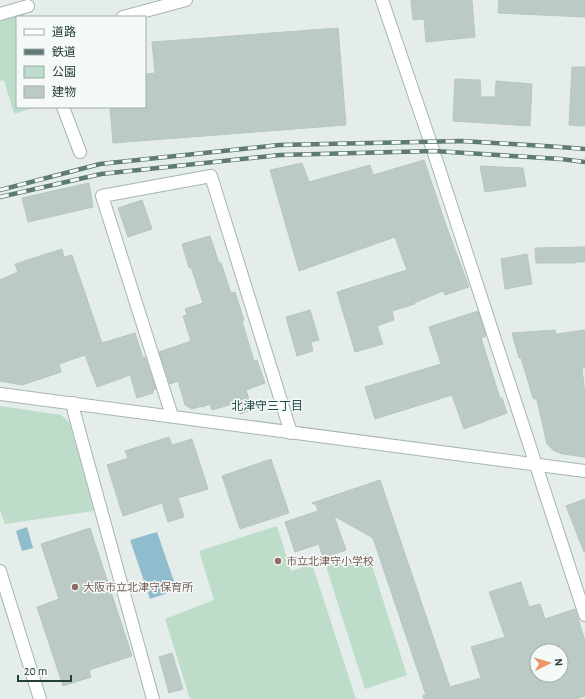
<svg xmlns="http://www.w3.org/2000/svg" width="585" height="699" font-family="'Alegreya Sans','Noto Sans JP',sans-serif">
  <rect width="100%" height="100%" fill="#e4edea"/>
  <path fill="#bedcca" d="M 23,12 L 25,17 L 17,17 L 17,107 L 36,107 L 14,114 L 4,80 L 0,81 L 0,20 Z
    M 0,406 L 61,415 L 70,423 L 94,511 L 5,524 L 0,510 Z
    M 277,526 L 291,571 L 312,564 L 356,699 L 190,699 L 165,619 L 214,600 L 199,551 Z
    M 368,553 L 407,675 L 365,689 L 326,566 Z"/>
  <path fill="#90bdce" d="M 27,527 L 33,548 L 22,551 L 16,531 Z
    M 157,532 L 177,590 L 150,599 L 130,540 Z"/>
  <path fill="#bccac6" stroke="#b7c6c2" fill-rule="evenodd" d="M 411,0 L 472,0 L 475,37 L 426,42 L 424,19 L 413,20 Z
    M 499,0 L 585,0 L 585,17 L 498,13 Z
    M 338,28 L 346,125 L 113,143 L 110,107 L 145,107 L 145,74 L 155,73 L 152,42 Z
    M 572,67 L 585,67 L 585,126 L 569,125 Z
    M 455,79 L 480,80 L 481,97 L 495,97 L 496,81 L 532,84 L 530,126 L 453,121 Z
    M 424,160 L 447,228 L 469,287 L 445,295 L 443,291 L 414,303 L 415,304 L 392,311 L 394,320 L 377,326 L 383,344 L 355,352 L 337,292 L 407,270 L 395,237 L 299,271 L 270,170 L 302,163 L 309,182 L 370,165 L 373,175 Z
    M 480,166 L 523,168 L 526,186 L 485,192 Z
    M 89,183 L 93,207 L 28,222 L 22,198 Z
    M 142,200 L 152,229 L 128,237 L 118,208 Z
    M 210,236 L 219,263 L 221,263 L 231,293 L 235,292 L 244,320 L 242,321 L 254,361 L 257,360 L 265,383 L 246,390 L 252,410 L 240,414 L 236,403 L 212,410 L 210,404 L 202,407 L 202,406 L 192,409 L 185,405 L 178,381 L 170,384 L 159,352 L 191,341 L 183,316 L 187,315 L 185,309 L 203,303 L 191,267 L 189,268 L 182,244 Z
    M 585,247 L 585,262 L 575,262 L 575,263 L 536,263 L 535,248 Z
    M 62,249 L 64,257 L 72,255 L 102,343 L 135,333 L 143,358 L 145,357 L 156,389 L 153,390 L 153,393 L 137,398 L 130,375 L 97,387 L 85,355 L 59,364 L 61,372 L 22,385 L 0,381 L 0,280 L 18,272 L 15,264 Z
    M 527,254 L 532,284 L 505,289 L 501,259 Z
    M 310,310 L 319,340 L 311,342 L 313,351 L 297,356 L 286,317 Z
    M 478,311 L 486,336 L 481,338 L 500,398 L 502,398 L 507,413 L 464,429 L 452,395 L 375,419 L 365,387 L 441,364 L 429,327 Z
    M 555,330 L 556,334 L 585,330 L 585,368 L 582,368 L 585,394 L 585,457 L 563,454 L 554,451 L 547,444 L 537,400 L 533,398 L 521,358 L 519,358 L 512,333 Z
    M 169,437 L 172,445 L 192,439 L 208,489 L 178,498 L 184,517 L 168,522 L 162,503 L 123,516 L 107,465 L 128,458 L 125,451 Z
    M 271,459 L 289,513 L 240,529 L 222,476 Z
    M 380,480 L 450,687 L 481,678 L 471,647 L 505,637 L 489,592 L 521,582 L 529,607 L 540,604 L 545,619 L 575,609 L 585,641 L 585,696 L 576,699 L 424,699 L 423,695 L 426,695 L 373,538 L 334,516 L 346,550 L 323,558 L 319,544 L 295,552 L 285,522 L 318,511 L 316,505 L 312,503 ZM 537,651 L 561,651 L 561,675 L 537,675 Z
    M 585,499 L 585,552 L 584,552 L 566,506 Z
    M 90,528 L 132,656 L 89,670 L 91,677 L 63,686 L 37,607 L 59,599 L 41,544 Z
    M 172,653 L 183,689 L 169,693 L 159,657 Z"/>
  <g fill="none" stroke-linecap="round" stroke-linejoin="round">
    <defs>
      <path id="street" d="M 382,0 L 430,141 L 585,615
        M 0,14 L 28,6
        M 123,17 L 186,0
        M 63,107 L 80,152
        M 0,394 L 585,471
        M 73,403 L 74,412 L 153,699
        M 172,416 L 102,196 L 211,176 L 291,433
        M 0,571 L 40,699"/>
    </defs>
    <use href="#street" stroke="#a7b5b2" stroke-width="14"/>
    <use href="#street" stroke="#fff" stroke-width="12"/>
    <defs>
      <path id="rail" d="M 0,190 L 100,164 L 279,145 L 462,141 L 560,147 L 585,149
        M 0,197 L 101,174 L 280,155 L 434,151 L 561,159 L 585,162"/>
    </defs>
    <use href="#rail" stroke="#5f7975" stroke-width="4.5"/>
    <use href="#rail" stroke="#f5f9f8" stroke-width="3" stroke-dasharray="9" stroke-linecap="butt"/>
  </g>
  <g fill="#8d6e63" stroke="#f5f9f8" stroke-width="1.5">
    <circle cx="278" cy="561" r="4"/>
    <circle cx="75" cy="587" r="4"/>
  </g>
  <g text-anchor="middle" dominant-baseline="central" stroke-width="3" stroke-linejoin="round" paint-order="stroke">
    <g font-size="11" fill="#785e54" stroke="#f5f9f8" text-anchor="start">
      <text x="286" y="561">市立北津守小学校</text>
      <text x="83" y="587">大阪市立北津守保育所</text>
    </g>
    <g font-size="12" fill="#214f49" stroke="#f5f9f8">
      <text x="267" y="406">北津守三丁目</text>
    </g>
  </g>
  <rect x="16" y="16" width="130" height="92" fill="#f5f9f8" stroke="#a1aeac"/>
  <rect x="24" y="29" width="20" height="6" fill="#ffffff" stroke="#a1aeac"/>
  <text x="52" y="36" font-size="12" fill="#243e3a">道路</text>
  <rect x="24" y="49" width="20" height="6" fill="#5f7975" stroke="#a1aeac"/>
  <text x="52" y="56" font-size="12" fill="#243e3a">鉄道</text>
  <rect x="24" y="66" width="20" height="12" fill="#bedcca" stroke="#a1aeac"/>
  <text x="52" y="76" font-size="12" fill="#243e3a">公園</text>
  <rect x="24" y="86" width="20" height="12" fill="#bccac6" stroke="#a1aeac"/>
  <text x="52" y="96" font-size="12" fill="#243e3a">建物</text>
  <g transform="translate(549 663) rotate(85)"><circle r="19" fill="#f5f9f8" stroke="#a1aeac"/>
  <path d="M0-3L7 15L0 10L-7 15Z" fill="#ea9665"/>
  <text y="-6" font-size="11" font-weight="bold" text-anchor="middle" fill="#243e3a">N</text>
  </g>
  <path d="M18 675v6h53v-6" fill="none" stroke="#243e3a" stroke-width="2"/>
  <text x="24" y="675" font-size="12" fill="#243e3a" stroke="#f5f9f8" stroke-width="3" paint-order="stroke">20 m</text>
</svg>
